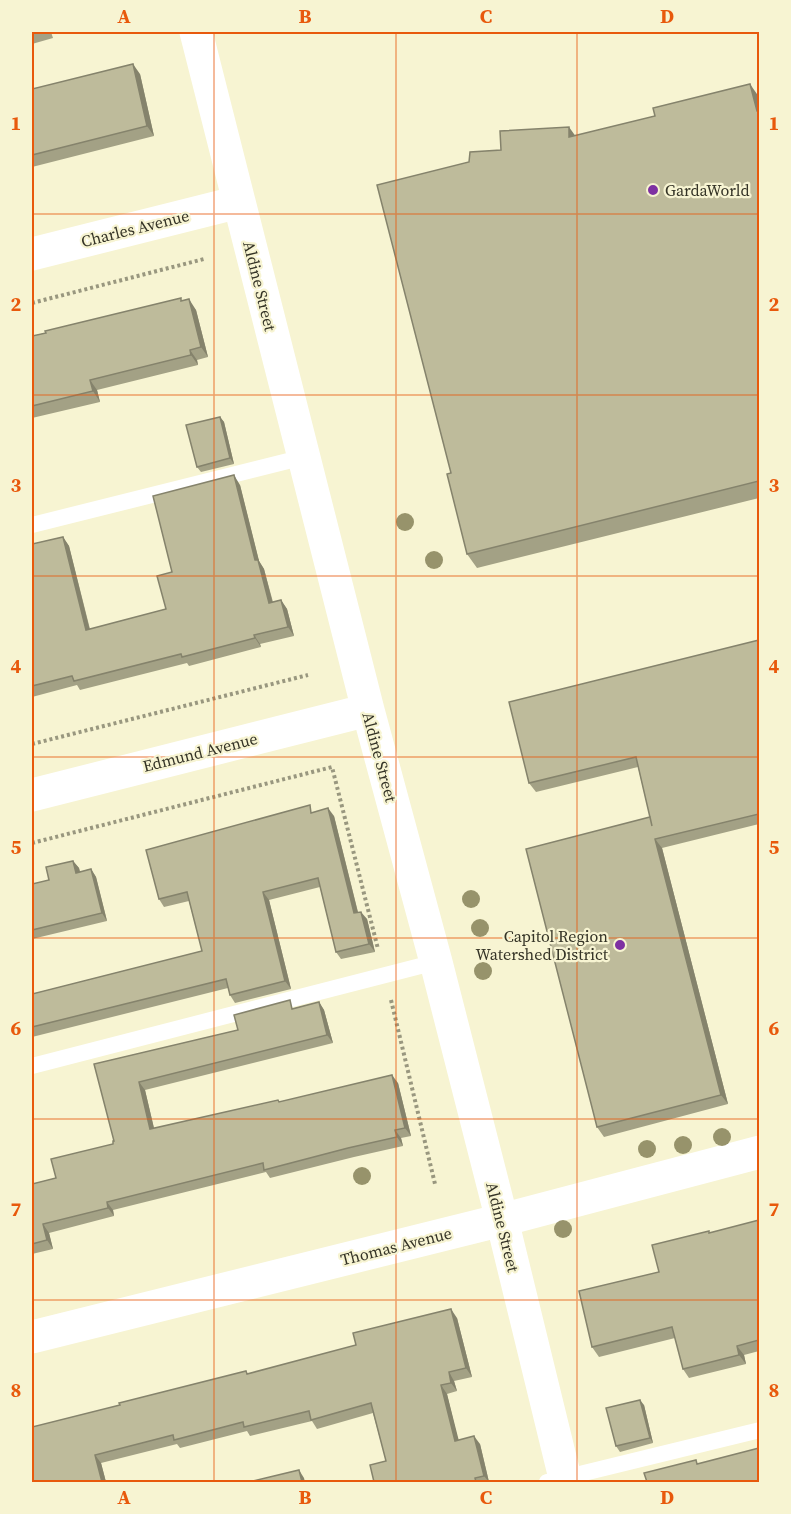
<svg xmlns="http://www.w3.org/2000/svg" width="791" height="1514" font-family="'Source Serif 4',serif">
  <rect width="100%" height="100%" fill="#f7f4d2"/>
  <g fill="none" stroke-linecap="round" stroke-linejoin="round">
    <path stroke="#99977f" stroke-width="4" stroke-dasharray="3 3" stroke-linecap="butt" d="M 32,303 L 204,259
      M 32,744 L 308,675
      M 32,843 L 332,767 L 378,949
      M 391,1000 L 435,1184"/>
    <path stroke="#fff" stroke-width="16" d="M 32,525 L 304,457
      M 32,1066 L 436,962
      M 547,1482 L 760,1430"/>
    <path stroke="#fff" stroke-width="33" d="M 196,32 L 368,710 L 436,962 L 502,1220 L 566,1482
      M 32,254 L 239,202
      M 32,795 L 368,710"/>
    <path stroke="#fff" stroke-width="33" d="M 32,1337 L 502,1220 L 760,1152"/>
  </g>
  <g fill="#97936b">
    <circle cx="405" cy="522" r="9"/>
    <circle cx="434" cy="560" r="9"/>
    <circle cx="471" cy="899" r="9"/>
    <circle cx="480" cy="928" r="9"/>
    <circle cx="483" cy="971" r="9"/>
    <circle cx="722" cy="1137" r="9"/>
    <circle cx="683" cy="1145" r="9"/>
    <circle cx="647" cy="1149" r="9"/>
    <circle cx="362" cy="1176" r="9"/>
    <circle cx="563" cy="1229" r="9"/>
  </g>
  <path fill="#a3a185" d="M 32,32 L 51,32 L 53,38 L 32,44 Z
    M 140,74 L 154,136 L 32,167 L 32,89 Z
    M 759,97 L 759,498 L 477,568 L 467,554 L 451,473 L 469,162 L 501,150 L 576,136 L 655,116 Z
    M 183,301 L 196,310 L 208,357 L 197,360 L 198,365 L 97,390 L 100,402 L 32,418 L 32,336 Z
    M 220,417 L 224,422 L 234,464 L 201,472 L 197,467 Z
    M 240,485 L 259,561 L 264,569 L 273,602 L 281,600 L 287,609 L 294,636 L 260,644 L 261,647 L 189,666 L 187,663 L 80,690 L 77,685 L 32,697 L 32,544 L 63,537 L 69,546 L 90,629 L 166,609 L 172,572 Z
    M 759,640 L 759,824 L 662,848 L 728,1104 L 604,1137 L 597,1127 L 650,817 L 638,767 L 536,792 L 529,783 Z
    M 314,812 L 334,816 L 358,912 L 367,919 L 375,952 L 341,959 L 336,952 L 320,887 L 269,900 L 291,989 L 235,1003 L 230,995 L 228,988 L 32,1037 L 32,994 L 202,951 L 189,901 L 164,907 L 159,899 Z
    M 73,861 L 79,868 L 80,872 L 91,869 L 96,877 L 107,921 L 32,939 L 32,884 L 49,880 Z
    M 319,1002 L 324,1010 L 333,1043 L 145,1090 L 154,1128 L 279,1102 L 398,1083 L 411,1136 L 401,1138 L 403,1146 L 354,1157 L 270,1178 L 266,1172 L 113,1210 L 114,1216 L 49,1233 L 53,1249 L 32,1254 L 32,1184 L 56,1178 L 113,1144 L 114,1141 L 94,1064 L 238,1030 L 295,1008 Z
    M 759,1220 L 759,1351 L 744,1355 L 746,1364 L 689,1378 L 683,1369 L 675,1338 L 599,1357 L 592,1347 L 659,1272 L 710,1233 Z
    M 457,1318 L 472,1377 L 454,1381 L 457,1391 L 447,1394 L 458,1440 L 480,1444 L 489,1482 L 374,1482 L 386,1461 L 373,1413 L 317,1429 L 312,1421 L 250,1436 L 247,1431 L 180,1448 L 177,1444 L 101,1463 L 106,1482 L 32,1482 L 248,1374 Z
    M 644,1405 L 653,1443 L 620,1452 L 616,1446 Z"/>
  <path fill="#85836c" d="M 133,64 L 140,74 L 154,136 L 147,126 Z
    M 750,84 L 759,97 L 759,115 L 757,111 Z
    M 569,127 L 579,141 L 569,137 Z
    M 189,299 L 196,310 L 208,357 L 201,347 Z
    M 190,350 L 197,360 L 198,365 L 191,355 Z
    M 90,380 L 97,390 L 100,402 L 93,391 Z
    M 220,417 L 224,422 L 234,464 L 230,458 Z
    M 234,475 L 240,485 L 259,561 L 264,569 L 275,612 L 269,603 L 255,560 Z
    M 63,537 L 69,546 L 92,639 L 86,630 Z
    M 281,600 L 287,609 L 294,636 L 288,627 Z
    M 254,635 L 260,644 L 261,647 L 255,638 Z
    M 328,808 L 334,816 L 360,921 L 354,913 Z
    M 655,839 L 662,848 L 728,1104 L 721,1095 Z
    M 73,861 L 79,868 L 82,881 L 76,873 Z
    M 91,869 L 96,877 L 107,921 L 102,913 Z
    M 263,892 L 269,900 L 291,989 L 285,981 Z
    M 361,912 L 367,919 L 375,952 L 369,944 Z
    M 319,1002 L 324,1010 L 333,1043 L 327,1035 Z
    M 392,1075 L 398,1083 L 411,1136 L 405,1128 Z
    M 139,1082 L 145,1090 L 156,1137 L 150,1129 Z
    M 395,1130 L 401,1138 L 403,1146 L 397,1137 Z
    M 107,1202 L 113,1210 L 114,1216 L 108,1208 Z
    M 43,1224 L 49,1233 L 53,1249 L 47,1240 Z
    M 451,1309 L 457,1318 L 472,1377 L 466,1368 Z
    M 737,1346 L 744,1355 L 746,1364 L 739,1355 Z
    M 449,1372 L 454,1381 L 457,1391 L 451,1383 Z
    M 441,1385 L 447,1394 L 461,1449 L 455,1441 Z
    M 640,1400 L 644,1405 L 653,1443 L 650,1438 Z
    M 474,1436 L 480,1444 L 489,1482 L 484,1476 Z
    M 95,1455 L 101,1463 L 106,1482 L 102,1482 Z
    M 299,1470 L 304,1478 L 305,1482 L 302,1482 Z"/>
  <path fill="#bebb9b" stroke="#85836c" stroke-width="1.5" d="M 133,64 L 147,126 L 32,155 L 32,89 Z
    M 750,84 L 757,111 L 759,111 L 759,481 L 467,554 L 447,474 L 451,473 L 377,185 L 469,162 L 470,152 L 501,150 L 500,131 L 569,127 L 569,137 L 655,116 L 653,108 Z
    M 181,298 L 181,301 L 189,299 L 201,347 L 190,350 L 191,355 L 90,380 L 93,391 L 32,406 L 32,336 L 46,333 L 45,331 Z
    M 220,417 L 230,458 L 197,467 L 186,425 Z
    M 234,475 L 255,560 L 258,560 L 269,603 L 281,600 L 288,627 L 254,635 L 255,638 L 182,657 L 181,654 L 74,681 L 72,676 L 32,686 L 32,544 L 63,537 L 86,630 L 166,609 L 157,576 L 172,572 L 153,496 Z
    M 759,640 L 759,814 L 655,839 L 721,1095 L 597,1127 L 526,849 L 650,817 L 652,826 L 636,757 L 529,783 L 509,702 Z
    M 310,805 L 311,813 L 328,808 L 354,913 L 361,912 L 369,944 L 336,952 L 318,878 L 263,892 L 285,981 L 230,995 L 226,979 L 32,1027 L 32,994 L 202,951 L 187,892 L 159,899 L 146,850 Z
    M 73,861 L 76,873 L 91,869 L 102,913 L 32,930 L 32,884 L 49,880 L 46,867 Z
    M 290,1000 L 292,1009 L 319,1002 L 327,1035 L 139,1082 L 150,1129 L 278,1100 L 279,1102 L 392,1075 L 405,1128 L 395,1130 L 397,1137 L 348,1148 L 264,1170 L 263,1163 L 107,1202 L 108,1208 L 43,1224 L 47,1240 L 32,1244 L 32,1184 L 56,1178 L 51,1159 L 113,1144 L 113,1141 L 114,1141 L 94,1064 L 238,1030 L 234,1015 Z
    M 759,1220 L 759,1340 L 737,1346 L 739,1355 L 683,1369 L 672,1327 L 592,1347 L 579,1291 L 659,1272 L 652,1245 L 709,1231 L 709,1233 Z
    M 451,1309 L 466,1368 L 449,1372 L 451,1383 L 441,1385 L 455,1441 L 474,1436 L 484,1476 L 475,1478 L 476,1482 L 374,1482 L 370,1465 L 386,1461 L 371,1403 L 311,1420 L 309,1411 L 244,1427 L 243,1422 L 174,1440 L 173,1435 L 95,1455 L 102,1482 L 32,1482 L 32,1427 L 120,1405 L 119,1403 L 246,1371 L 247,1374 L 356,1345 L 353,1333 Z
    M 640,1400 L 650,1438 L 616,1446 L 606,1408 Z
    M 759,1448 L 759,1482 L 647,1482 L 644,1473 L 696,1460 L 697,1464 Z
    M 299,1470 L 302,1482 L 249,1482 Z"/>
  <path fill="none" stroke="#e8590c" stroke-width="1.5" stroke-opacity="0.55" d="M 214,32 L 214,1482M 396,32 L 396,1482M 577,32 L 577,1482M 32,214 L 760,214M 32,395 L 760,395M 32,576 L 760,576M 32,757 L 760,757M 32,938 L 760,938M 32,1119 L 760,1119M 32,1300 L 760,1300"/>
  <g fill="#7e31a2" stroke="#f7f4d2" stroke-width="2">
    <circle cx="653" cy="190" r="6"/>
    <circle cx="620" cy="945" r="6"/>
  </g>
  <g text-anchor="middle" dominant-baseline="central" stroke-width="4.5" stroke-linejoin="round" paint-order="stroke">
    <g font-size="16" fill="#343326" stroke="#f7f4d2" text-anchor="start">
      <text x="665" y="190">GardaWorld</text>
      <text x="608" y="936" text-anchor="end">Capitol Region<tspan x="608" dy="18">Watershed District</tspan></text>
    </g>
    <g font-size="16" fill="#343326" stroke="#f7f4d2">
      <text transform="translate(135 228) rotate(-14)">Charles Avenue</text>
      <text transform="translate(260 286) rotate(76)">Aldine Street</text>
      <text transform="translate(200 752) rotate(-14)">Edmund Avenue</text>
      <text transform="translate(380 757) rotate(75)">Aldine Street</text>
      <text transform="translate(503 1227) rotate(76)">Aldine Street</text>
      <text transform="translate(396 1246) rotate(-14)">Thomas Avenue</text>
    </g>
  </g>
  <rect width="791" height="1514" fill="none" stroke="#f7f4d2" stroke-width="66"/>
  <rect x="33" y="33" width="725" height="1448" fill="none" stroke="#e8590c" stroke-width="2"/>
  <g font-size="20" text-anchor="middle" font-weight="bold" fill="#e8590c">
    <text x="124" y="23">A</text>
    <text x="305" y="23">B</text>
    <text x="486" y="23">C</text>
    <text x="667" y="23">D</text>
    <text x="16" y="130">1</text>
    <text x="774" y="130">1</text>
    <text x="16" y="311">2</text>
    <text x="774" y="311">2</text>
    <text x="16" y="492">3</text>
    <text x="774" y="492">3</text>
    <text x="16" y="673">4</text>
    <text x="774" y="673">4</text>
    <text x="16" y="854">5</text>
    <text x="774" y="854">5</text>
    <text x="16" y="1035">6</text>
    <text x="774" y="1035">6</text>
    <text x="16" y="1216">7</text>
    <text x="774" y="1216">7</text>
    <text x="16" y="1397">8</text>
    <text x="774" y="1397">8</text>
    <text x="124" y="1504">A</text>
    <text x="305" y="1504">B</text>
    <text x="486" y="1504">C</text>
    <text x="667" y="1504">D</text>
  </g>
</svg>
